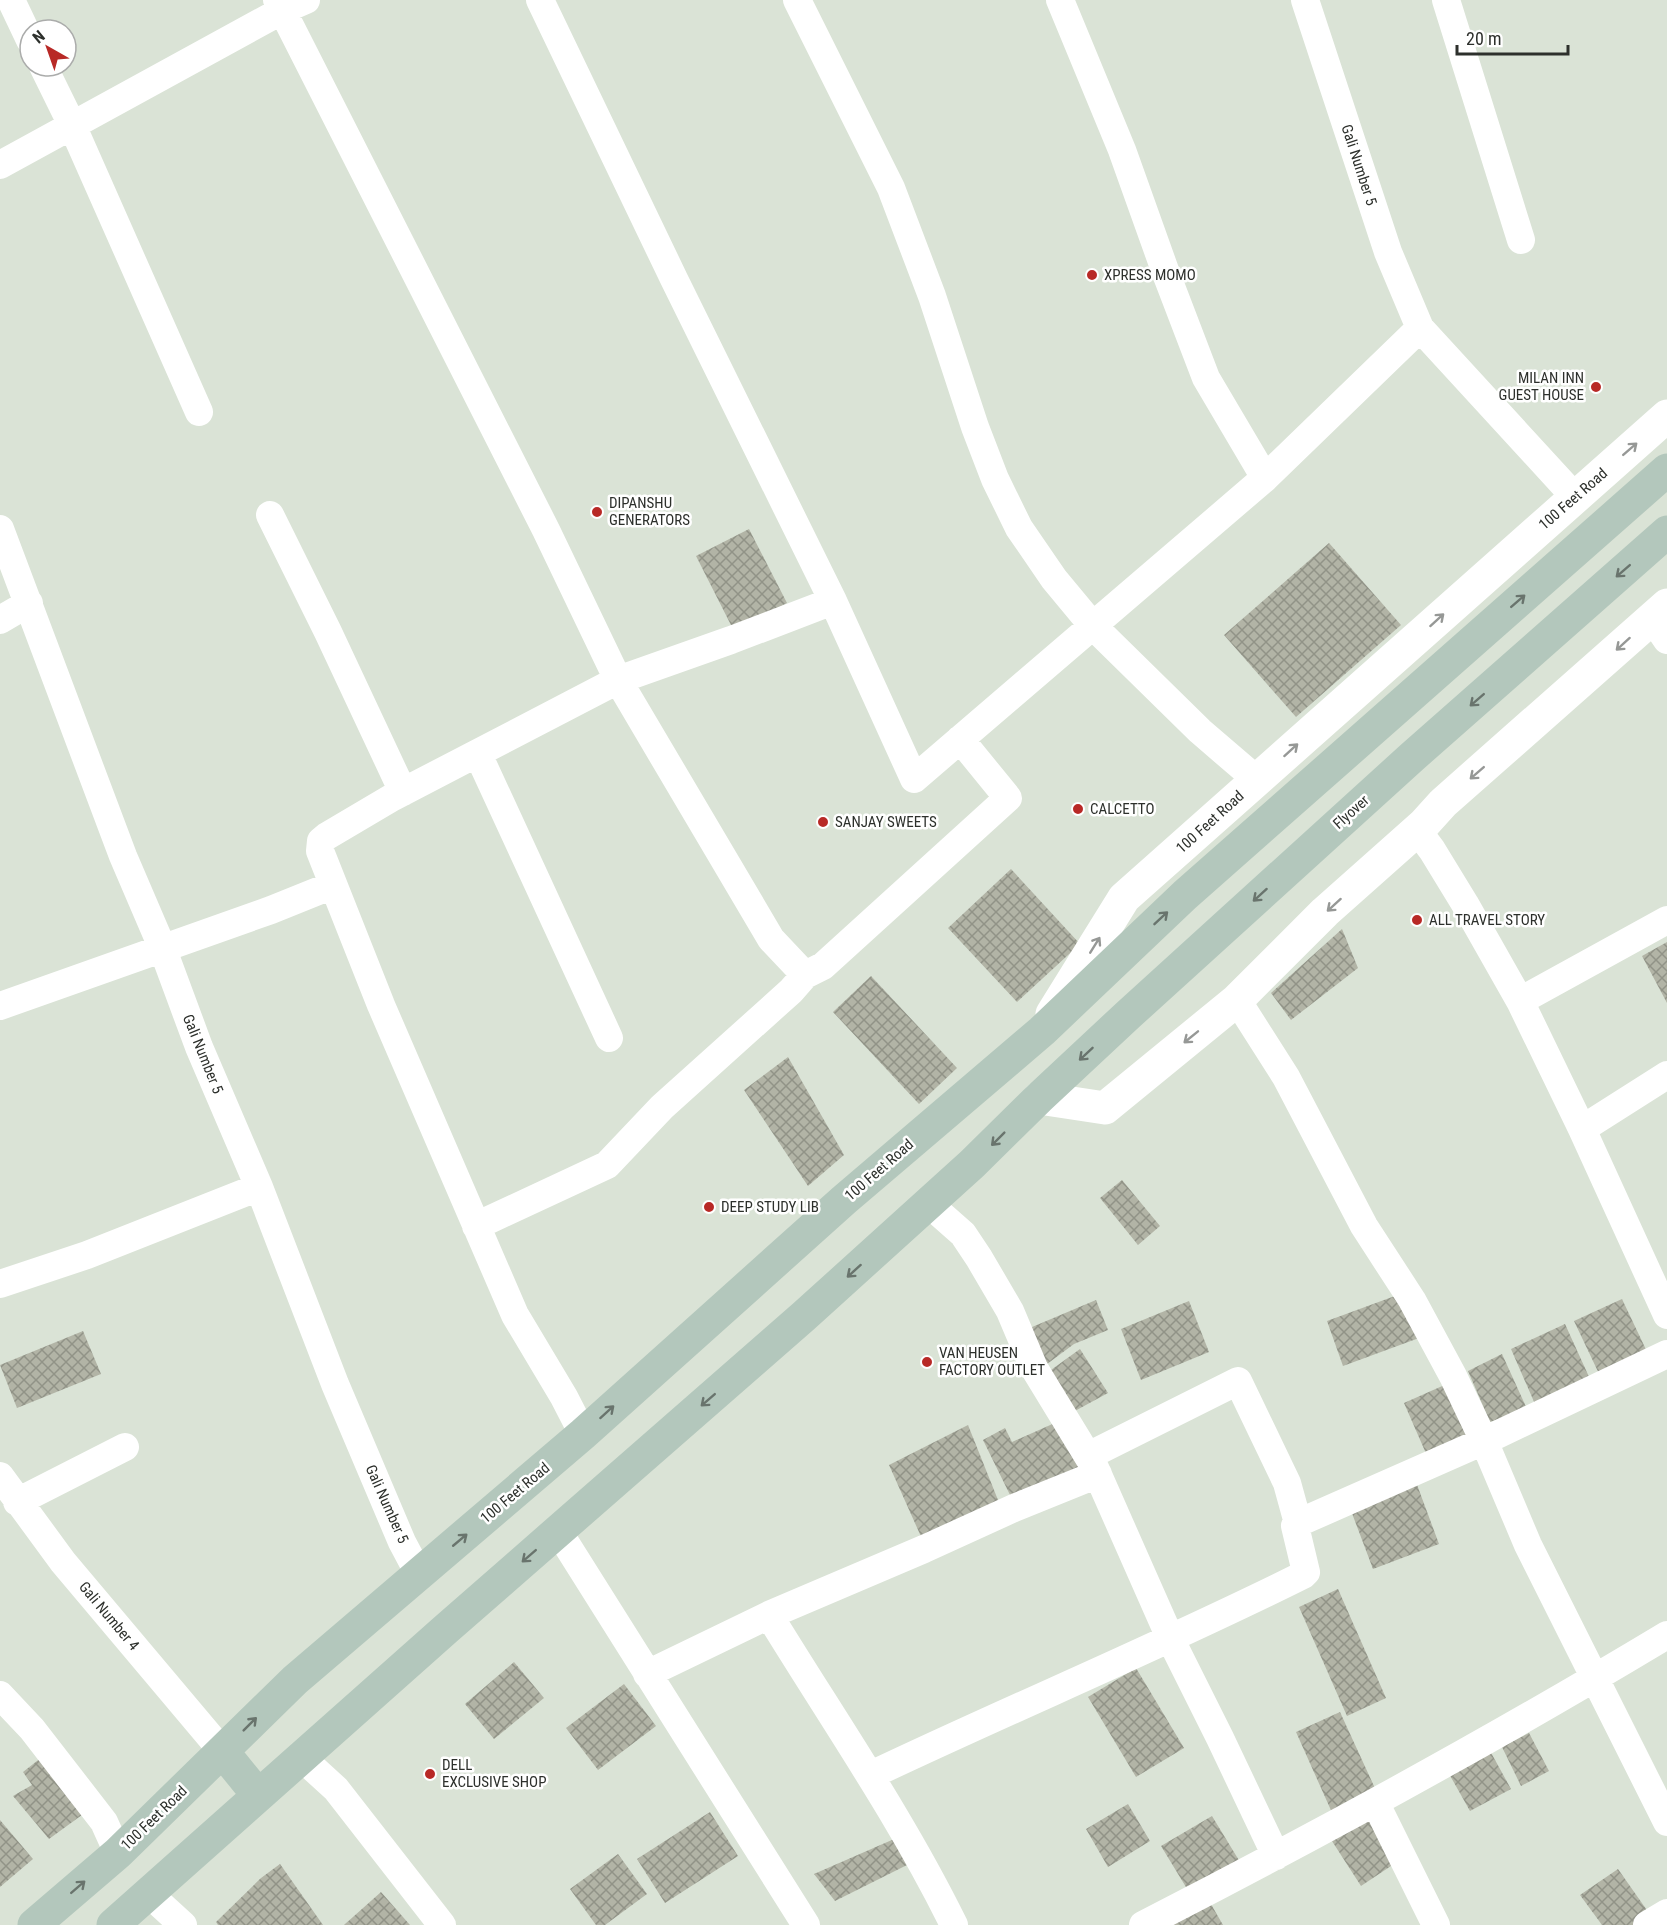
<svg xmlns="http://www.w3.org/2000/svg" width="1667" height="1925" font-family="'Roboto Condensed',sans-serif">
  <defs>
    <pattern id="building-cross-hatch" width="8" height="8" patternUnits="userSpaceOnUse" patternTransform="scale(1.5)"><rect width="8" height="8" fill="#b2b4a6"/><path d="M0 0l8 8M0 8l8-8" fill="none" stroke="#919387"/></pattern>
  </defs>
  <rect width="100%" height="100%" fill="#dae3d6"/>
  <path fill="url(#building-cross-hatch)" d="M 749,529 L 787,603 L 734,631 L 696,556 Z
    M 1329,543 L 1401,625 L 1296,717 L 1224,635 Z
    M 1011,869 L 1080,944 L 1017,1002 L 948,928 Z
    M 1342,929 L 1358,968 L 1291,1020 L 1271,993 Z
    M 1667,942 L 1667,1003 L 1642,956 Z
    M 871,976 L 957,1068 L 919,1104 L 833,1012 Z
    M 788,1057 L 844,1155 L 808,1186 L 744,1090 Z
    M 1122,1180 L 1160,1226 L 1138,1245 L 1100,1198 Z
    M 1403,1293 L 1419,1338 L 1343,1366 L 1327,1321 Z
    M 1622,1299 L 1650,1358 L 1602,1380 L 1574,1321 Z
    M 1096,1300 L 1108,1330 L 1074,1344 L 1043,1367 L 1025,1330 Z
    M 1189,1301 L 1209,1352 L 1141,1380 L 1121,1329 Z
    M 1565,1324 L 1590,1379 L 1535,1404 L 1511,1349 Z
    M 83,1331 L 101,1374 L 17,1408 L 0,1365 Z
    M 1080,1349 L 1108,1393 L 1073,1412 L 1051,1370 Z
    M 1502,1354 L 1527,1409 L 1490,1422 L 1468,1371 Z
    M 1449,1383 L 1473,1438 L 1428,1458 L 1404,1403 Z
    M 1057,1422 L 1087,1467 L 1012,1499 L 983,1440 L 1005,1428 L 1012,1442 Z
    M 968,1425 L 1000,1505 L 923,1541 L 889,1465 Z
    M 1416,1482 L 1439,1544 L 1373,1569 L 1350,1508 Z
    M 1338,1589 L 1386,1698 L 1347,1716 L 1299,1607 Z
    M 514,1662 L 544,1698 L 494,1739 L 465,1704 Z
    M 1136,1668 L 1184,1748 L 1136,1777 L 1088,1697 Z
    M 624,1684 L 656,1726 L 598,1770 L 566,1728 Z
    M 1340,1712 L 1379,1797 L 1334,1817 L 1296,1732 Z
    M 1529,1733 L 1549,1771 L 1521,1786 L 1502,1747 Z
    M 1489,1749 L 1511,1789 L 1470,1811 L 1448,1772 Z
    M 42,1757 L 86,1812 L 49,1839 L 13,1796 L 32,1785 L 23,1772 Z
    M 1128,1804 L 1150,1841 L 1108,1867 L 1086,1829 Z
    M 710,1812 L 738,1856 L 665,1903 L 637,1859 Z
    M 1369,1812 L 1400,1860 L 1361,1886 L 1330,1838 Z
    M 1212,1816 L 1240,1862 L 1189,1892 L 1161,1846 Z
    M 0,1820 L 33,1859 L 0,1887 Z
    M 901,1836 L 919,1859 L 835,1901 L 814,1874 Z
    M 618,1854 L 647,1894 L 605,1925 L 596,1925 L 570,1889 Z
    M 280,1864 L 323,1925 L 218,1925 L 216,1922 L 261,1878 Z
    M 1618,1869 L 1651,1916 L 1638,1925 L 1602,1925 L 1580,1895 Z
    M 381,1892 L 410,1925 L 344,1925 Z
    M 1208,1899 L 1223,1925 L 1163,1925 Z"/>
  <g fill="none" stroke-linecap="round" stroke-linejoin="round">
    <path stroke="#fff" stroke-width="28" d="M 11,0 L 30,40
      M 277,0 L 546,530 L 618,680 L 771,939 L 805,975 L 823,966 L 1008,798 L 960,739
      M 540,0 L 674,279 L 833,601 L 914,779 L 1265,478 L 1420,328
      M 797,0 L 891,188 L 932,296 L 975,427 L 995,479 L 1019,528 L 1054,579 L 1093,626 L 1200,731 L 1257,780
      M 1060,0 L 1122,150 L 1167,276 L 1206,378 L 1265,478
      M 1305,0 L 1388,252 L 1420,328 L 1575,497
      M 1446,0 L 1521,240
      M 43,66 L 72,125 L 199,412
      M 0,165 L 283,10 L 306,0
      M 270,515 L 328,632 L 403,792
      M 0,529 L 123,856 L 162,947 L 199,1047 L 259,1187 L 335,1384 L 402,1542 L 419,1574
      M 1652,618 L 1667,640
      M 0,620 L 29,603
      M 478,754 L 609,1038
      M 1417,830 L 1432,850 L 1465,904 L 1520,1001 L 1582,1129 L 1667,1315
      M 1237,1000 L 1286,1077 L 1364,1226 L 1412,1300 L 1453,1376 L 1484,1441 L 1528,1545 L 1667,1822
      M 1520,1001 L 1667,920
      M 0,1006 L 271,910 L 333,885
      M 1582,1129 L 1667,1075
      M 929,1204 L 963,1234 L 979,1258 L 1010,1311 L 1034,1368 L 1095,1468 L 1171,1640 L 1220,1738 L 1276,1856
      M 476,1226 L 607,1165 L 662,1107 L 791,991 L 805,975
      M 0,1284 L 87,1255 L 259,1187
      M 583,1434 L 564,1397 L 515,1315 L 381,1005 L 320,851 L 321,841 L 327,836 L 393,797 L 618,680 L 731,640 L 833,601
      M 1088,1456 L 1238,1381 L 1287,1483 L 1298,1523
      M 0,1476 L 63,1562 L 223,1752
      M 17,1502 L 125,1447
      M 558,1531 L 806,1925
      M 769,1615 C 832,1718 901,1817 954,1925
      M 647,1674 L 769,1615 L 924,1549 L 1014,1508 L 1098,1474
      M 0,1695 L 32,1729 L 104,1822 L 118,1853
      M 301,1757 L 336,1789 L 442,1925
      M 871,1775 C 1014,1707 1161,1646 1303,1575 L 1306,1572 L 1295,1526 L 1298,1523 L 1484,1441 L 1667,1354
      M 1375,1802 L 1436,1925
      M 148,1893 L 183,1925
      M 1143,1925 C 1320,1834 1496,1738 1667,1635
      M 1647,1925 L 1667,1913"/>
    <path stroke="#fff" stroke-width="33" d="M 1052,1014 L 1124,898 L 1667,416
      M 1039,1098 L 1105,1108 L 1237,1000 L 1325,912 L 1424,824 L 1443,803 L 1667,605"/>
    <path stroke="#b3c7bc" stroke-width="33" d="M 223,1752 L 258,1795
      M 34,1925 L 118,1853 L 295,1680 L 583,1434 L 844,1200 L 1042,1031 L 1185,895 L 1667,470
      M 113,1925 L 446,1629 L 804,1316 L 972,1164 L 1039,1098 L 1129,1014 L 1412,757 L 1667,532"/>
  </g>
  <defs><path id="oneway-shaft" d="M-6 0H5M1.5-3L5.5 0L1.5 3" fill="none" stroke-width="1.6" stroke-linecap="round" stroke-linejoin="round" transform="scale(1.5)"/></defs>
  <g stroke="#969896">
    <use href="#oneway-shaft" transform="translate(1630 449) rotate(-41)"/>
    <use href="#oneway-shaft" transform="translate(1437 620) rotate(-42)"/>
    <use href="#oneway-shaft" transform="translate(1623 644) rotate(138)"/>
    <use href="#oneway-shaft" transform="translate(1291 750) rotate(-42)"/>
    <use href="#oneway-shaft" transform="translate(1477 773) rotate(139)"/>
    <use href="#oneway-shaft" transform="translate(1334 905) rotate(138)"/>
    <use href="#oneway-shaft" transform="translate(1095 945) rotate(-58)"/>
    <use href="#oneway-shaft" transform="translate(1191 1037) rotate(141)"/>
  </g>
  <g stroke="#69746d">
    <use href="#oneway-shaft" transform="translate(1623 571) rotate(139)"/>
    <use href="#oneway-shaft" transform="translate(1518 601) rotate(-41)"/>
    <use href="#oneway-shaft" transform="translate(1477 700) rotate(139)"/>
    <use href="#oneway-shaft" transform="translate(1260 895) rotate(138)"/>
    <use href="#oneway-shaft" transform="translate(1161 918) rotate(-43)"/>
    <use href="#oneway-shaft" transform="translate(1086 1054) rotate(137)"/>
    <use href="#oneway-shaft" transform="translate(998 1139) rotate(135)"/>
    <use href="#oneway-shaft" transform="translate(854 1271) rotate(138)"/>
    <use href="#oneway-shaft" transform="translate(708 1400) rotate(139)"/>
    <use href="#oneway-shaft" transform="translate(607 1412) rotate(-42)"/>
    <use href="#oneway-shaft" transform="translate(460 1540) rotate(-40)"/>
    <use href="#oneway-shaft" transform="translate(529 1556) rotate(139)"/>
    <use href="#oneway-shaft" transform="translate(250 1724) rotate(-45)"/>
    <use href="#oneway-shaft" transform="translate(78 1887) rotate(-41)"/>
  </g>
  <g fill="#b82926" stroke="#fff" stroke-width="2">
    <circle cx="1092" cy="275" r="6"/>
    <circle cx="1596" cy="387" r="6"/>
    <circle cx="597" cy="512" r="6"/>
    <circle cx="1078" cy="809" r="6"/>
    <circle cx="823" cy="822" r="6"/>
    <circle cx="1417" cy="920" r="6"/>
    <circle cx="709" cy="1207" r="6"/>
    <circle cx="927" cy="1362" r="6"/>
    <circle cx="430" cy="1774" r="6"/>
  </g>
  <g text-anchor="middle" dominant-baseline="central" stroke-width="5" stroke-linejoin="round" paint-order="stroke">
    <g font-size="15" fill="#2d302c" stroke="#fff">
      <text transform="translate(1359 165) rotate(72)">Gali Number 5</text>
      <text transform="translate(1573 499) rotate(-41)">100 Feet Road</text>
      <text transform="translate(1351 812) rotate(-42)">Flyover</text>
      <text transform="translate(1210 822) rotate(-42)">100 Feet Road</text>
      <text transform="translate(203 1054) rotate(68)">Gali Number 5</text>
      <text transform="translate(879 1170) rotate(-41)">100 Feet Road</text>
      <text transform="translate(515 1493) rotate(-40)">100 Feet Road</text>
      <text transform="translate(387 1504) rotate(66)">Gali Number 5</text>
      <text transform="translate(109 1616) rotate(50)">Gali Number 4</text>
      <text transform="translate(154 1818) rotate(-44)">100 Feet Road</text>
    </g>
    <g font-size="15" fill="#2d302c" stroke="#fff" text-anchor="start">
      <text x="1104" y="275">XPRESS MOMO</text>
      <text x="1584" y="378" text-anchor="end">MILAN INN<tspan x="1584" dy="17">GUEST HOUSE</tspan></text>
      <text x="609" y="503">DIPANSHU<tspan x="609" dy="17">GENERATORS</tspan></text>
      <text x="1090" y="809">CALCETTO</text>
      <text x="835" y="822">SANJAY SWEETS</text>
      <text x="1429" y="920">ALL TRAVEL STORY</text>
      <text x="721" y="1207">DEEP STUDY LIB</text>
      <text x="939" y="1353">VAN HEUSEN<tspan x="939" dy="17">FACTORY OUTLET</tspan></text>
      <text x="442" y="1765">DELL<tspan x="442" dy="17">EXCLUSIVE SHOP</tspan></text>
    </g>
  </g>
  <g transform="translate(48 48) rotate(320)"><circle r="28" fill="#ffffff" stroke="#abacab" stroke-width="1.5"/>
  <path d="M0-4.5L10 22L0 15L-10 22Z" fill="#b82926"/>
  <text y="-9" font-size="16" font-weight="bold" text-anchor="middle" fill="#2d302c">N</text>
  </g>
  <path d="M1457 45v9h111v-9" fill="none" stroke="#2d302c" stroke-width="3"/>
  <text x="1466" y="45" font-size="18" fill="#2d302c" stroke="#ffffff" stroke-width="4.5" paint-order="stroke">20 m</text>
</svg>
